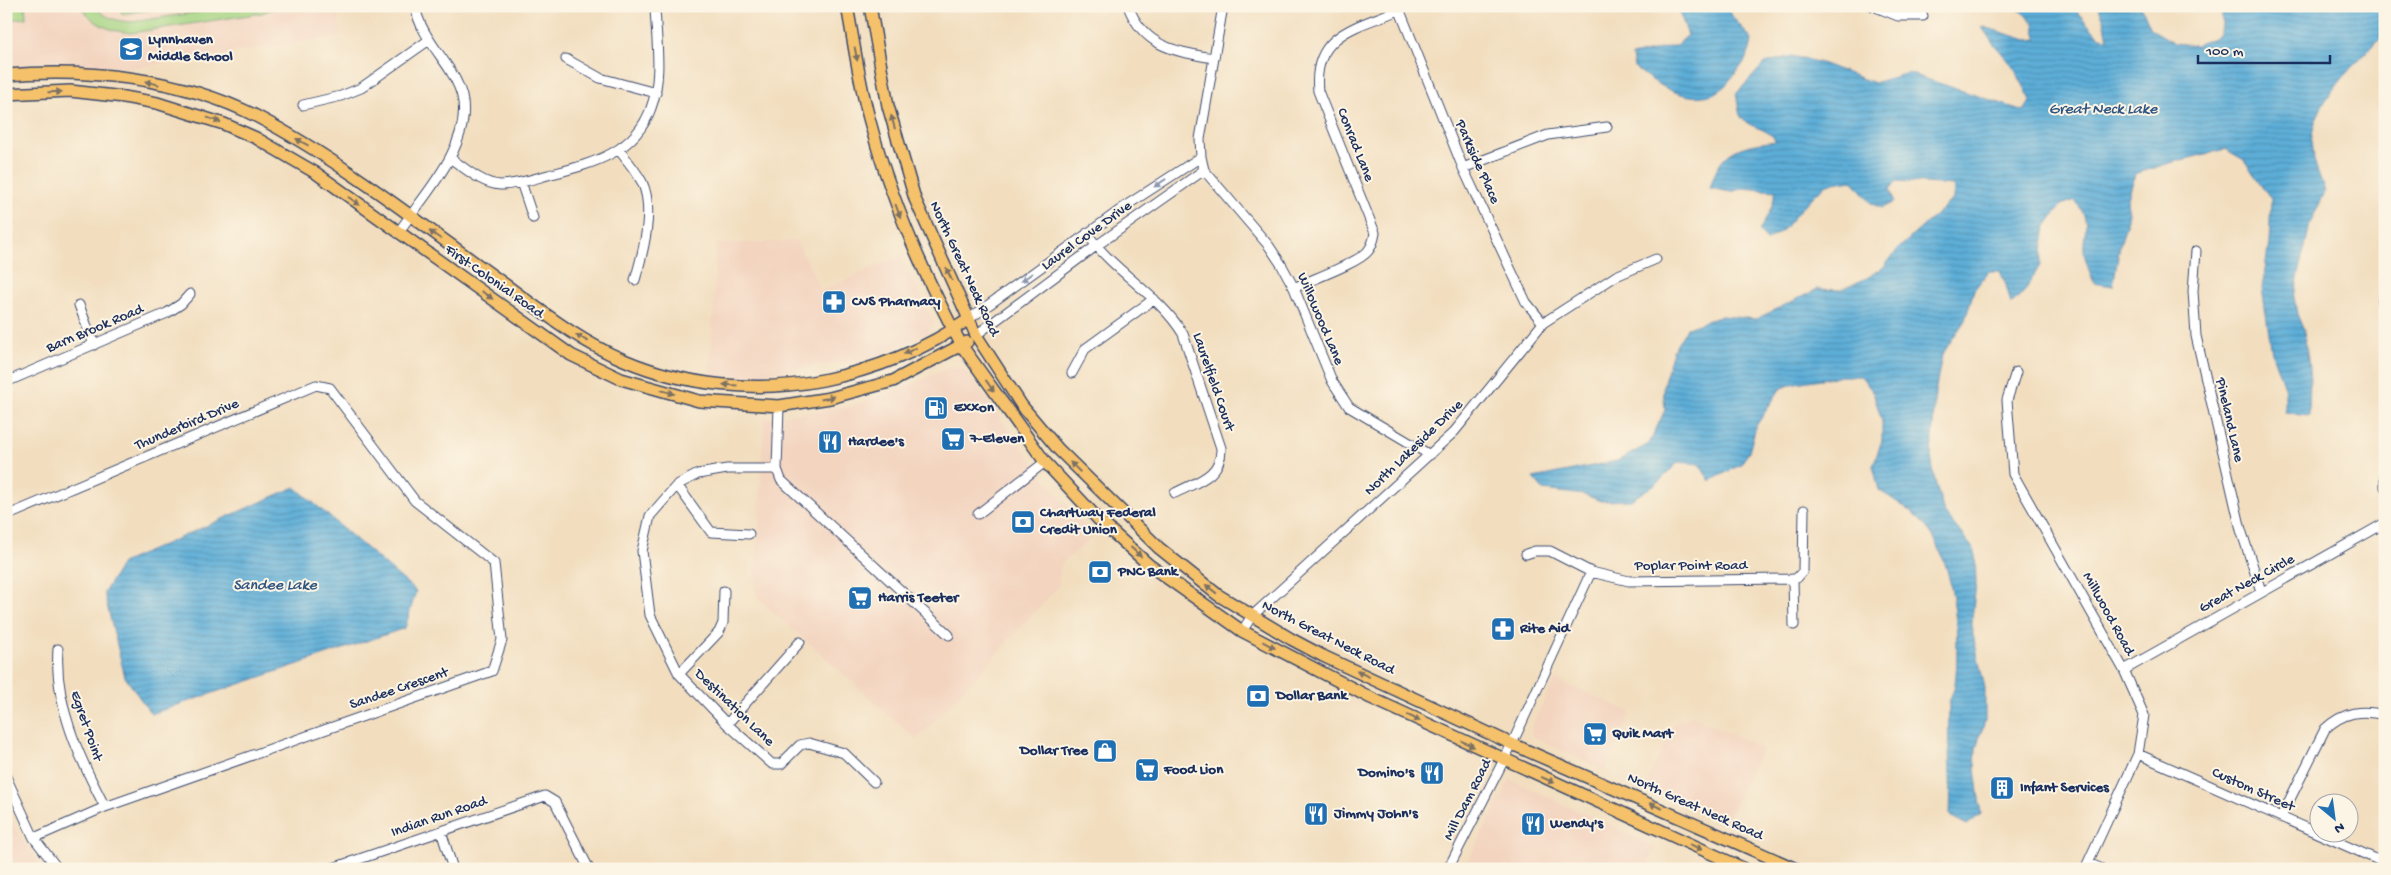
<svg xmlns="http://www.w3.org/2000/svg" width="2391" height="875" font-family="'Gochi Hand',sans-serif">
  <defs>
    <pattern id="water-rules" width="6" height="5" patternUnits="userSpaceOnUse" patternTransform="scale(1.25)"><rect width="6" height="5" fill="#5daed8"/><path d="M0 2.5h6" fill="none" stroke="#4c8eb2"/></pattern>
  </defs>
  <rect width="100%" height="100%" fill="#fcf5e5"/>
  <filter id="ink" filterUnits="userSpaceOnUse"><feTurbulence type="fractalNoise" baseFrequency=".02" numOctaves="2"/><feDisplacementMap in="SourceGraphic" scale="10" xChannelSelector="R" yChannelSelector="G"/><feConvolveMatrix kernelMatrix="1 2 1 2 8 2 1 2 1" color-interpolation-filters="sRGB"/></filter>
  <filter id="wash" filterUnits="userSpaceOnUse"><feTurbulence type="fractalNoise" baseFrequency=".0096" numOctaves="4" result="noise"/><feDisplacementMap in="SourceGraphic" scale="20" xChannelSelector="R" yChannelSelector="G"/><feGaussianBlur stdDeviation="1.12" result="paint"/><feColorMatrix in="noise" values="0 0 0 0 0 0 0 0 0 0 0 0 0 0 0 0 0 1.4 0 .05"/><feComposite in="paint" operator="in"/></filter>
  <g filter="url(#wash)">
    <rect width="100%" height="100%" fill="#f2debf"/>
    <path fill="#f3d4bf" d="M 6,6 L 337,6 L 341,36 L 127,69 L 68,62 L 6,68 Z
      M 797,241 L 821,291 L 901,255 L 933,322 L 932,328 L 928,333 L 874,358 L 767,373 L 761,379 L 710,377 L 716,244 Z
      M 951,367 L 960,368 L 969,375 L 1045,479 L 1093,537 L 1061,564 L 1058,587 L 917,740 L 758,598 L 755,590 L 764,418 L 848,407 L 900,389 Z
      M 1555,679 L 1631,712 L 1605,771 L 1532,736 L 1531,727 Z
      M 1691,716 L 1762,748 L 1725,824 L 1645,787 L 1674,724 Z
      M 1510,779 L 1655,847 L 1646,869 L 1464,869 Z
      M 6,816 L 45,869 L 6,869 Z"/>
    <path fill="#a6d482" stroke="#608270" d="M 6,6 L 25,6 L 26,18 L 6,20 Z
      M 81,6 L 94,6 C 105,18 116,21 132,22 L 239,6 L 280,6 L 262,13 L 131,33 C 110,31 93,25 81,6 Z
      M 121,6 L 172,6 L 122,14 Z"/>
    <path fill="url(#water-rules)" stroke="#3c6e9b" d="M 1677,6 L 1728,6 L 1732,16 L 1752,40 C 1750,55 1744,63 1735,74 C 1730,79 1725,87 1719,91 C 1690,107 1657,85 1634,67 L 1632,56 L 1677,45 L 1688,35 Z
      M 2015,6 L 2072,6 L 2098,36 L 2108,39 L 2104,20 L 2098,6 L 2141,6 L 2151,29 L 2175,43 L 2196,45 L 2218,36 L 2222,25 L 2222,6 L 2385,6 L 2385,33 C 2358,61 2305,107 2312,151 C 2314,164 2321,179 2325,192 L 2310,224 L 2294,297 L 2297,314 L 2304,331 L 2308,360 L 2310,379 L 2309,415 L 2285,412 L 2285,390 L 2272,354 L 2262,288 L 2269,243 L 2271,199 L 2244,160 L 2225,149 L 2166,164 L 2135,174 L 2127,202 L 2129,214 L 2120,245 L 2113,286 L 2094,283 C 2091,275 2087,266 2085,257 C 2080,233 2095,226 2075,200 L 2061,205 L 2046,226 L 2040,265 L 2025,291 L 2011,304 L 2006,285 L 2000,271 L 1989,271 L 1974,290 L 1965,320 L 1942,355 L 1935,393 L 1931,457 L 1935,481 L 1944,512 L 1975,551 L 1976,584 L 1971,626 L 1985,688 L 1985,721 L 1976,748 L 1975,769 L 1981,814 L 1967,825 L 1950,816 C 1952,779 1947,743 1949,706 C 1949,698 1954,692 1955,685 C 1960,642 1956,578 1935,540 C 1923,517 1900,504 1879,490 L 1873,466 L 1882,440 L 1882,421 L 1873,392 L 1861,376 L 1841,376 L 1795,383 L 1780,389 L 1756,426 L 1749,452 L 1740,465 L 1710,481 L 1699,464 L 1678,462 L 1661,480 L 1631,500 L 1601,501 L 1585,495 L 1543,490 L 1533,478 L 1617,461 L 1649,444 L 1665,410 L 1663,386 L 1673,351 L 1687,328 L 1721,316 L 1756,319 L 1818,289 L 1840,290 L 1867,278 L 1884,267 L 1898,249 L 1953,199 L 1954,185 L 1897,181 L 1890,189 L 1894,202 L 1882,208 L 1872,204 L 1852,180 L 1827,184 L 1803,206 L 1783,230 L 1767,240 L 1759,231 L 1771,209 L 1776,191 L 1743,188 L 1731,192 L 1710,188 C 1721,148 1740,146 1776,141 C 1768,126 1746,129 1740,115 C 1738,109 1738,101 1736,94 L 1765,63 L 1792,56 L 1821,63 L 1874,83 L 1908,73 L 2024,111 L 2031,100 L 2013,66 L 1992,42 L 1981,26 L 2027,40 L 2037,39 L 2034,23 Z
      M 295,487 L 416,591 L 405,628 L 151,714 L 125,677 L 104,593 L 122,563 Z"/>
  </g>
  <g filter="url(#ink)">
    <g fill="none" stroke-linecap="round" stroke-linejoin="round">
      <defs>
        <path id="minor" d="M 1128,6 C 1144,47 1174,51 1213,58
          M 1223,6 L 1200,139 L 1201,157 L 1204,170 L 1269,246 L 1281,264 L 1294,288 L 1332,381 L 1349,407 L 1430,455
          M 1398,6 L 1463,168 L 1526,302 L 1543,323
          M 1873,6 L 1898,16 L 1923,16
          M 566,59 L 600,78 L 656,93
          M 303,105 L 341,96 L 361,88 L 429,40
          M 619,150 C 627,160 636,171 642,182 C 655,209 643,253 635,280
          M 450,158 C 465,168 482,184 500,185 C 516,185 533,179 548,175 C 590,164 635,154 651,108 C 663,77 656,39 655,6
          M 1463,168 L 1548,135 L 1607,127
          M 521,182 L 533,218
          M 398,233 C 423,196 469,149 463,102 C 462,92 455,78 450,70 C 437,50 419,30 415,6
          M 1087,233 C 1113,272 1159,294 1183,334 L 1221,448 C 1222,476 1196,482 1175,493
          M 2196,251 L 2193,291 L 2196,336 L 2241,530 L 2261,591
          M 1294,288 C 1310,280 1359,263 1368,251 C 1373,245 1374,239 1375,233 L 1318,91 C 1312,34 1357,27 1399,10
          M 2385,291 L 2382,303 L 2385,317
          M 79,305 L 94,345
          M 969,319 L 1130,203 L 1201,157
          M 976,335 L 1096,246 L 1204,170
          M 2016,372 L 2007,400 L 2013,474 L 2124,670 L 2144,715 L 2138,754 L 2085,869
          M 1072,373 L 1085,349 L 1154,299
          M 6,382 L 167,313 L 181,304 L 190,294
          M 779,406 L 777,469 L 781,480 L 949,635
          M 2385,463 L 2385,487
          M 777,469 L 727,469 L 698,474 L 677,485 L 650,516 L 642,551 L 650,615 L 679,674 L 727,724 L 772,764 L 781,764 L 800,745 L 809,743 L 844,753 L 874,782
          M 677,485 L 711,532 L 749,534
          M 978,514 L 1045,462
          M 6,516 L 316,385 L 330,388 L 415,501 L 494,563 L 502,640 L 492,671 L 105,807 L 34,838
          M 1526,554 L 1535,551 L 1550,551 L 1591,572 L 1629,581 L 1793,579 L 1797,578 L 1803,571 L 1804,510
          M 1793,579 L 1794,625
          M 1242,631 L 1252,616 L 1454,432 L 1543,323 L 1616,276 L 1656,259
          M 58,649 C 54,705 80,759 105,807
          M 2124,670 L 2385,523
          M 679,674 L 719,632 L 723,623 L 724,591
          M 727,724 L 800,642
          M 2138,754 L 2385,863
          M 6,777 L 34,838 L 58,869
          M 2281,817 L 2325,729 C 2343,712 2361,709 2385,715
          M 441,831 L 453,869
          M 2088,863 L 2102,869
          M 330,869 L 545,796 L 555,802 L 589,869
          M 1448,869 L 1512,744 L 1591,572"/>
        <path id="major" d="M 847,6 C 854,43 859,82 869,118 C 890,198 923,274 962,346 L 1045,462 L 1099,520 L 1149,565 L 1242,631 L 1371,698 L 1745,869
          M 870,6 L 888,106 L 915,199 L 976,335 L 1022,406 L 1058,449 L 1159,548 L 1218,595 L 1291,639 L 1323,656 L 1512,744 L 1796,869
          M 6,75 C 88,68 181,78 256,116 C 344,162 426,228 507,286 C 544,313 581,342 624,360 C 685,386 758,393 823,380 C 874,370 927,349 969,319
          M 6,94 L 70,91 L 124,97 L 157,103 L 224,124 L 256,138 L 316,173 L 571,355 L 621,379 L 699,401 L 779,406 L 830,398 L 893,381 L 967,342"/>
      </defs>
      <use href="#minor" stroke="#3b496d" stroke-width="11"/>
      <use href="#major" stroke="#3b496d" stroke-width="14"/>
      <use href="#minor" stroke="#fff" stroke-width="9"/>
      <use href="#major" stroke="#f5c16b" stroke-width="11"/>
    </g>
    <defs><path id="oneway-solid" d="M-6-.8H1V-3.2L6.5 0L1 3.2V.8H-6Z" transform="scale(1.25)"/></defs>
    <g fill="#7d7164">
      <use href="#oneway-solid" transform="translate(856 54) rotate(79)"/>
      <use href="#oneway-solid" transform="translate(152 83) rotate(-167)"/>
      <use href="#oneway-solid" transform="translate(55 92) rotate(-1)"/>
      <use href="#oneway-solid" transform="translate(214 120) rotate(20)"/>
      <use href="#oneway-solid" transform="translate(893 122) rotate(-106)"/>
      <use href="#oneway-solid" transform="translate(302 142) rotate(-151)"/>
      <use href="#oneway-solid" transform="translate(354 201) rotate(36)"/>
      <use href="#oneway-solid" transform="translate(898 211) rotate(69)"/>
      <use href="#oneway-solid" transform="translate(435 235) rotate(-145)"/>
      <use href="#oneway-solid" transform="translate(949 274) rotate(-114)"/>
      <use href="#oneway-solid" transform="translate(487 295) rotate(35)"/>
      <use href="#oneway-solid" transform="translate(582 338) rotate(-150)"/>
      <use href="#oneway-solid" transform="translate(910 351) rotate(154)"/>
      <use href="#oneway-solid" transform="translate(730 385) rotate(-177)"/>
      <use href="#oneway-solid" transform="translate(990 386) rotate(54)"/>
      <use href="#oneway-solid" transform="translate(668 392) rotate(16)"/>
      <use href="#oneway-solid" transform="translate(828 398) rotate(-12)"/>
      <use href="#oneway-solid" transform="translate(1075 467) rotate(-135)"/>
      <use href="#oneway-solid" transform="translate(1136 552) rotate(42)"/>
      <use href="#oneway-solid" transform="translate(1211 589) rotate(-142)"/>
      <use href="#oneway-solid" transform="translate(1269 645) rotate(28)"/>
      <use href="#oneway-solid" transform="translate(1363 674) rotate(-156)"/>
      <use href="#oneway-solid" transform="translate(1414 718) rotate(25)"/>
      <use href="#oneway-solid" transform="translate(1468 744) rotate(25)"/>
      <use href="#oneway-solid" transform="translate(1548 780) rotate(24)"/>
      <use href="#oneway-solid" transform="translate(1656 806) rotate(-157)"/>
      <use href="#oneway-solid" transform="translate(1696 847) rotate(24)"/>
    </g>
    <g fill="#8d97ae">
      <use href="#oneway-solid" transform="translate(1160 183) rotate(146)"/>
      <use href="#oneway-solid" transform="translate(1027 277) rotate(144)"/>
    </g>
  </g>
  <defs>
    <symbol id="school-square" viewBox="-11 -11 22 22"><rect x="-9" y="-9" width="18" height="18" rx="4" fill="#1f6fb2" stroke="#fcf5e5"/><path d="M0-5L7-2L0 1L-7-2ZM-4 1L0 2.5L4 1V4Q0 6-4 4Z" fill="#fff"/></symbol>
    <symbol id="pharmacy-square" viewBox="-11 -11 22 22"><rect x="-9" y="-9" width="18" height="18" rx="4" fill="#1f6fb2" stroke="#fcf5e5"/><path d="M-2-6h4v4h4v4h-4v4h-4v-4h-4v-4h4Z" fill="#fff"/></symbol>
    <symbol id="fuel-square" viewBox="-11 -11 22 22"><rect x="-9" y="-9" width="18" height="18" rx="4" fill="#1f6fb2" stroke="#fcf5e5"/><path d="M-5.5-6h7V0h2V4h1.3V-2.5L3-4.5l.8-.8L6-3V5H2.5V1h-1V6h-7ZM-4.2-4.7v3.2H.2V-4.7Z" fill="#fff"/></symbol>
    <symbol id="supermarket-square" viewBox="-11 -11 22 22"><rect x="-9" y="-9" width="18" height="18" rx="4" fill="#1f6fb2" stroke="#fcf5e5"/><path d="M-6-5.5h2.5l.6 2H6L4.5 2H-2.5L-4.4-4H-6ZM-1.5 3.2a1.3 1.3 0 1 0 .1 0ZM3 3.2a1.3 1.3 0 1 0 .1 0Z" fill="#fff"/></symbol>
    <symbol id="restaurant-square" viewBox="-11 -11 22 22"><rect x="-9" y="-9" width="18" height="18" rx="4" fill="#1f6fb2" stroke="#fcf5e5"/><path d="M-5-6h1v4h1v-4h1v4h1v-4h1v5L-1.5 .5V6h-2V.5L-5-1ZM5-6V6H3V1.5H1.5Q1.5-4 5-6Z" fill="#fff"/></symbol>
    <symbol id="bank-square" viewBox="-11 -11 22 22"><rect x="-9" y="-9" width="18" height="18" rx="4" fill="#1f6fb2" stroke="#fcf5e5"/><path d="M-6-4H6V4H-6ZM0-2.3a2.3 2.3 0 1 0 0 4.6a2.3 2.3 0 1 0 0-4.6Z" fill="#fff"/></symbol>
    <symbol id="shop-square" viewBox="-11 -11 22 22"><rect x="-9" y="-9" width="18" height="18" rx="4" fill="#1f6fb2" stroke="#fcf5e5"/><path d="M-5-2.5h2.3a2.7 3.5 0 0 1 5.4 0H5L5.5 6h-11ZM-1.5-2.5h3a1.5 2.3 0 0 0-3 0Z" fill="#fff"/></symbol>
    <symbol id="building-square" viewBox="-11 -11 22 22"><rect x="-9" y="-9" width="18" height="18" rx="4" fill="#1f6fb2" stroke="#fcf5e5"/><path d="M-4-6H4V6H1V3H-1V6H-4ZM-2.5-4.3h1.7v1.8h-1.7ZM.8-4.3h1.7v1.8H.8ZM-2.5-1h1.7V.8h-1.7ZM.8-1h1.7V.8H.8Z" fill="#fff"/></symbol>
  </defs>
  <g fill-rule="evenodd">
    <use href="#school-square" x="117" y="35" width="28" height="28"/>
    <use href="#pharmacy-square" x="820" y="288" width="28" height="28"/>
    <use href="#fuel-square" x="922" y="394" width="28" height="28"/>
    <use href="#supermarket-square" x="939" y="425" width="28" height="28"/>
    <use href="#restaurant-square" x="816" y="428" width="28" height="28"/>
    <use href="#bank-square" x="1009" y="508" width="28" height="28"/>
    <use href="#bank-square" x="1086" y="558" width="28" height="28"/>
    <use href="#supermarket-square" x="846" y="584" width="28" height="28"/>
    <use href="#pharmacy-square" x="1489" y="615" width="28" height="28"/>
    <use href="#bank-square" x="1244" y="682" width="28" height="28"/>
    <use href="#supermarket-square" x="1581" y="720" width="28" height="28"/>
    <use href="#shop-square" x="1091" y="737" width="28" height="28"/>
    <use href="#supermarket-square" x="1133" y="756" width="28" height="28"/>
    <use href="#restaurant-square" x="1418" y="759" width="28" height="28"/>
    <use href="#building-square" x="1988" y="774" width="28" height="28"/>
    <use href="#restaurant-square" x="1302" y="800" width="28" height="28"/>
    <use href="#restaurant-square" x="1519" y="810" width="28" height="28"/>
  </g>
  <g text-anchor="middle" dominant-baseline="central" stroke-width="4" stroke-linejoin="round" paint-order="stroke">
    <g font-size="15" font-weight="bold" fill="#1b2f5e" stroke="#fcf5e5" text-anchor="start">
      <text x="148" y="40">Lynnhaven<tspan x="148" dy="17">Middle School</tspan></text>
      <text x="852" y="302">CVS Pharmacy</text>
      <text x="954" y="408">Exxon</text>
      <text x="970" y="439">7-Eleven</text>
      <text x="848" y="442">Hardee's</text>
      <text x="1040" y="513">Chartway Federal<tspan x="1040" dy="17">Credit Union</tspan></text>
      <text x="1118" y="572">PNC Bank</text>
      <text x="878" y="598">Harris Teeter</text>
      <text x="1520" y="629">Rite Aid</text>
      <text x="1276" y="696">Dollar Bank</text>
      <text x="1612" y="734">Quik Mart</text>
      <text x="1088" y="751" text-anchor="end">Dollar Tree</text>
      <text x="1164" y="770">Food Lion</text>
      <text x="1414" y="773" text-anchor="end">Domino's</text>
      <text x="2020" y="788">Infant Services</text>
      <text x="1334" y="814">Jimmy John's</text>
      <text x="1550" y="824">Wendy's</text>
    </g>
    <g font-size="15" fill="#1b2f5e" stroke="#fcf5e5">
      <text transform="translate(1355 145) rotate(68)">Conrad Lane</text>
      <text transform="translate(1477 162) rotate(66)">Parkside Place</text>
      <text transform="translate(1087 236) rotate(-36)">Laurel Cove Drive</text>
      <text transform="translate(964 269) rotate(65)">North Great Neck Road</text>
      <text transform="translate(494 282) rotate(35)">First Colonial Road</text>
      <text transform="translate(1320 319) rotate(67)">Willowood Lane</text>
      <text transform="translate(95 329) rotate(-23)">Barn Brook Road</text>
      <text transform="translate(1213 382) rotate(71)">Laurelfield Court</text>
      <text transform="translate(2229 420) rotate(77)">Pineland Lane</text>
      <text transform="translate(187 425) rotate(-23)">Thunderbird Drive</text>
      <text transform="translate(1414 448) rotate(-44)">North Lakeside Drive</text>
      <text x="1691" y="566">Poplar Point Road</text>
      <text transform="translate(2247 584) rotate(-29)">Great Neck Circle</text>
      <text transform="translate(2108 614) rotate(61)">Millwood Road</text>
      <text transform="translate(1328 638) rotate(27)">North Great Neck Road</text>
      <text transform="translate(399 689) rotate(-19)">Sandee Crescent</text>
      <text transform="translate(734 708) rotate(44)">Destination Lane</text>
      <text transform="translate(86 726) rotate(71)">Egret Point</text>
      <text transform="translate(2253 790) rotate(24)">Custom Street</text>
      <text transform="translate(1468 800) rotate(-63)">Mill Dam Road</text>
      <text transform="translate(1695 807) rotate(24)">North Great Neck Road</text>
      <text transform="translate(439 817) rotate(-19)">Indian Run Road</text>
    </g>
    <g font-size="16" font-style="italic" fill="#2f5583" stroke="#fcf5e5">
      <text x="2103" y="110">Great Neck Lake</text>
      <text x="275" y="586">Sandee Lake</text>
    </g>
  </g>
  <rect width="2391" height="875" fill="none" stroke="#fcf5e5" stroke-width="25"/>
  <g transform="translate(2334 818) rotate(151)"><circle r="24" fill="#fcf5e5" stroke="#a2a6af"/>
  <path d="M0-4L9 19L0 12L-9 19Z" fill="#1f6fb2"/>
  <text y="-8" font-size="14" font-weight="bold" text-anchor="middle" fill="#1b2f5e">N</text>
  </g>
  <path d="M2198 55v8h132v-8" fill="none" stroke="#1b2f5e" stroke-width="2.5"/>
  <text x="2206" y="55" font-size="15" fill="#1b2f5e" stroke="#fcf5e5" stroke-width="4" paint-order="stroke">100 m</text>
</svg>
